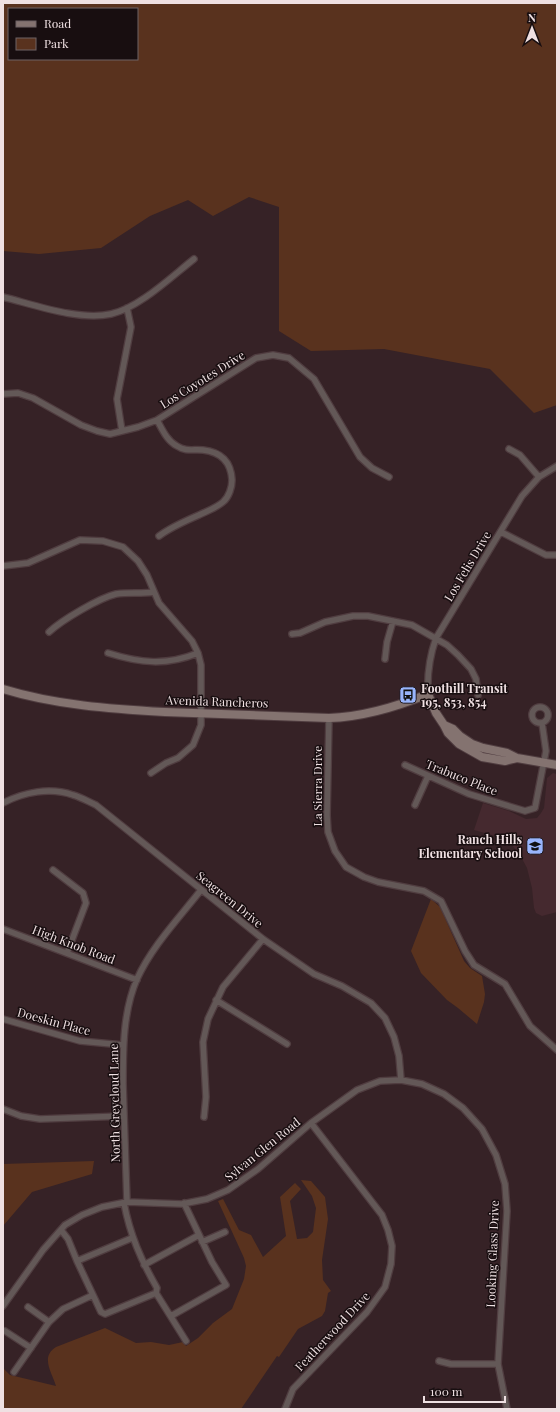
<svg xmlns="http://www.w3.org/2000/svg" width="560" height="1412" font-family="'Playfair Display',serif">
  <rect width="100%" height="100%" fill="#362226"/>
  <path fill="#45292f" d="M 553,773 L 557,774 L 557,912 L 542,916 L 536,913 L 534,908 L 532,888 L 527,868 L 519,853 L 506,839 L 474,830 L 483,803 L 509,811 L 526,819 L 537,818 L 541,813 L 544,808 L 547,778 Z"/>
  <path fill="#59321e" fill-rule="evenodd" d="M 3,3 L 557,3 L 557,405 L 534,413 L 490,369 L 384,349 L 311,351 L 279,331 L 279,207 L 249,197 L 213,216 L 188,200 L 150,216 L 101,248 L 39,254 L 3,251 ZM 9,9 L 137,9 L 137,59 L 9,59 Z
    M 431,899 L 440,907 L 464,961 L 470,968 L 482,976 L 485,994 L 484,1002 L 477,1024 L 458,1008 L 447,1000 L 421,973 L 411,951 Z
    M 94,1161 L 92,1174 L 32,1192 L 3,1226 L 3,1164 Z
    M 301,1180 L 311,1181 L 325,1197 L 328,1219 L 322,1260 L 323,1280 L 331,1291 L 328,1293 L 325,1311 L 322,1316 L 298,1329 L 279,1357 L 277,1356 L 241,1409 L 3,1409 L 3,1368 L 10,1375 L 56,1386 C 52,1372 40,1357 56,1347 L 105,1328 L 136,1343 L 151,1342 L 169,1345 L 183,1342 L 186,1346 L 198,1338 L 213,1323 L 232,1309 L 244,1279 L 246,1266 L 244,1258 L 218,1201 L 223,1199 L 239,1230 L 251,1235 L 263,1257 L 286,1236 L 280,1197 L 295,1183 L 301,1189 L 290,1201 L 297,1239 L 307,1238 L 313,1232 L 316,1208 L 312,1196 Z"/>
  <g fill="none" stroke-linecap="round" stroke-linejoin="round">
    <defs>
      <path id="street" d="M 3,297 C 35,305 79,321 111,314 C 139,308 171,277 194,259
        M 3,394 L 18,393 L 33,398 L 81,425 L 97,431 L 110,434 L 138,427 L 157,420 L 256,358 L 273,355 L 289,358 L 314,379 L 360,457 L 372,468 L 389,477
        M 157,420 C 162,429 167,441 177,446 C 186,452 193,449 203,450 C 221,452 231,462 232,480 C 232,487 229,497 223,502 C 216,508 207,511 199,515 C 185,521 171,527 159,536
        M 122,431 L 117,399 L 131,327 L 127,308
        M 509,449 L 520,455 L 539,477
        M 501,532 L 546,555 L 557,555
        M 3,566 L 28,563 L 80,540 L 103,541 L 123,547 L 138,561 L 147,575 L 159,603 L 192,641 L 198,653 L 201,665 L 201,725 L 193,745 L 178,758 L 166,763 L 151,773
        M 49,632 C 62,620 99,598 116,594 C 129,592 141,594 154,592
        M 292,634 L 300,633 L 325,622 L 353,616 L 368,616 L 412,625 L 447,645 L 458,655 L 471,669 L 476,679 L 478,695
        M 108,653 C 140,663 166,666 198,653
        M 385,659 L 387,642 L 393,621
        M 428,694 C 427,674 429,658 436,638 L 522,496 L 539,477 L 557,466
        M532 715a8 8 0 1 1 16 0a8 8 0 1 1-16 0Z
        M 329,718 L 327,815 L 328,832 L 335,851 L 346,867 L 364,877 L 378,882 L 424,891 L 441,901 L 465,951 L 474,965 L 505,984 L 530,1026 L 557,1050
        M 405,765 L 469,794 L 525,811 L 535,808 L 546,751 L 542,723
        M 3,803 C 24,792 50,787 73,795 C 81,797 89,802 96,805 L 263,939 L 314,974 L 342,986 L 371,1003 L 385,1018 L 394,1037 L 399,1056 L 401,1080
        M 415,805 L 428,776
        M 53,870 L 83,893 L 86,903 L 67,953
        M 3,929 L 137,980
        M 216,1000 L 287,1044
        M 3,1019 L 80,1041 L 123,1045
        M 3,1109 L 21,1116 L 40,1119 L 124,1116
        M 204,1117 L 206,1097 L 203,1042 L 208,1019 L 223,987 L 263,939
        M 127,1202 C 126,1163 124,1123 123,1084 C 123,1049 123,1011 137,979 C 152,946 179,918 201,890
        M 124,1203 C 130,1235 141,1260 157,1288 L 156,1293
        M 61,1230 L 68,1239 L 77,1261 L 101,1312 L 105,1314 L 156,1293 L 186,1341
        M 202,1242 L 225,1232
        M 77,1261 L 132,1238
        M 144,1265 L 199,1235
        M 3,1306 L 43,1250 L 65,1225 L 82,1215 L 102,1207 L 127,1202 L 182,1204 L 207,1199 L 228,1190 L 258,1169 L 311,1123 L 357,1090 L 380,1081 L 401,1080 L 422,1084 L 444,1094 L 463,1108 L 482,1129 L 496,1155 L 505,1184 L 507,1211 L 498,1364 L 507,1409
        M 28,1307 L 49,1322
        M 171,1316 L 226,1285 L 212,1262 L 184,1203
        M 5,1331 L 31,1348
        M 439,1361 L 451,1364 L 498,1364
        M 14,1372 L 49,1322 L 63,1309 L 93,1295
        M 285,1409 L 293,1389 L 367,1312 L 385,1287 L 391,1264 L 392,1246 L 388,1230 L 382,1215 L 311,1123"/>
      <path id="secondary" d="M 3,689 C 55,705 111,709 165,712 C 220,714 275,716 329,718 C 364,717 396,707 428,694 L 436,713 L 444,725 L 448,733 L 459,744 L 482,757 L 505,761 L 517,758
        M 444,725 L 453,729 L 460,736 L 472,744 L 483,748 L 507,753 L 517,758 L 557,765"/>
    </defs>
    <use href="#street" stroke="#503d40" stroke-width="8"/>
    <use href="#secondary" stroke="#503d40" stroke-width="10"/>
    <use href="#street" stroke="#635857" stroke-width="5.5"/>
    <use href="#secondary" stroke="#847370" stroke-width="8"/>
  </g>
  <defs>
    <symbol id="bus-square" viewBox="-11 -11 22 22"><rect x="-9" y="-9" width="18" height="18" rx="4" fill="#99b5fd" stroke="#180e10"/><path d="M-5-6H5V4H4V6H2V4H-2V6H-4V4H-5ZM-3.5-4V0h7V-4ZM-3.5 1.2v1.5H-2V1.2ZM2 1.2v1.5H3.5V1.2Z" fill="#111"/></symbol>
    <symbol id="school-square" viewBox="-11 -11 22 22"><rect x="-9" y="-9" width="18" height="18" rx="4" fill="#99b5fd" stroke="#180e10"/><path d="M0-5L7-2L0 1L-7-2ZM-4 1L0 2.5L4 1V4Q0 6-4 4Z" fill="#111"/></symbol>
  </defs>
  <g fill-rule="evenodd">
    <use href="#bus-square" x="398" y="685" width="20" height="20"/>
    <use href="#school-square" x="525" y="836" width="20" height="20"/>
  </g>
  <g text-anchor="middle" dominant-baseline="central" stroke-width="3" stroke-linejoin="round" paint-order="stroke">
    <g font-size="12" fill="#efe0e2" stroke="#180e10">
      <text transform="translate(202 379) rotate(-32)">Los Coyotes Drive</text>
      <text transform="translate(467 566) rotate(-59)">Los Felis Drive</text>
      <text transform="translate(217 701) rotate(2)">Avenida Rancheros</text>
      <text transform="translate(462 777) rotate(22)">Trabuco Place</text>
      <text transform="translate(317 786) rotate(-90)">La Sierra Drive</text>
      <text transform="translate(230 899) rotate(39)">Seagreen Drive</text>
      <text transform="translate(74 944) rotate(21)">High Knob Road</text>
      <text transform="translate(54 1021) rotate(15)">Doeskin Place</text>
      <text transform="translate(114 1103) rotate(-91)">North Greycloud Lane</text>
      <text transform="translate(262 1149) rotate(-39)">Sylvan Glen Road</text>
      <text transform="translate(492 1254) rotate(-88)">Looking Glass Drive</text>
      <text transform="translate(332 1331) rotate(-47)">Featherwood Drive</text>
    </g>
    <g font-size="12" font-weight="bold" fill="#efe0e2" stroke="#180e10" text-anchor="start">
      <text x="421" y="688">Foothill Transit<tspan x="421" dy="14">195, 853, 854</tspan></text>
      <text x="522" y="839" text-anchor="end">Ranch Hills<tspan x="522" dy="14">Elementary School</tspan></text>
    </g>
  </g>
  <rect width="560" height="1412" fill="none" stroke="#efe0e2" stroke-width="8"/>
  <rect x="8" y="8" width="130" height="52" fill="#180e10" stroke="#6e6264"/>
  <rect x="16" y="21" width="20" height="6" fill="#847370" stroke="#6e6264"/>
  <text x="44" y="28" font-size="12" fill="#efe0e2">Road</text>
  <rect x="16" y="38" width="20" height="12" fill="#59321e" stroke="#6e6264"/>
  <text x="44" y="48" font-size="12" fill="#efe0e2">Park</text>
  <g transform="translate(532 28)" stroke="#180e10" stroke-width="3" paint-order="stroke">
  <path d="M0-3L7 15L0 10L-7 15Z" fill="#efe0e2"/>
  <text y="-6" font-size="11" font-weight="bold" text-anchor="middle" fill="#efe0e2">N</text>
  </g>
  <path d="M424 1396v6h81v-6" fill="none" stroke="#efe0e2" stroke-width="2"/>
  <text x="430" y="1396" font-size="12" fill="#efe0e2" stroke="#180e10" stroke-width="3" paint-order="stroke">100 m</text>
</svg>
